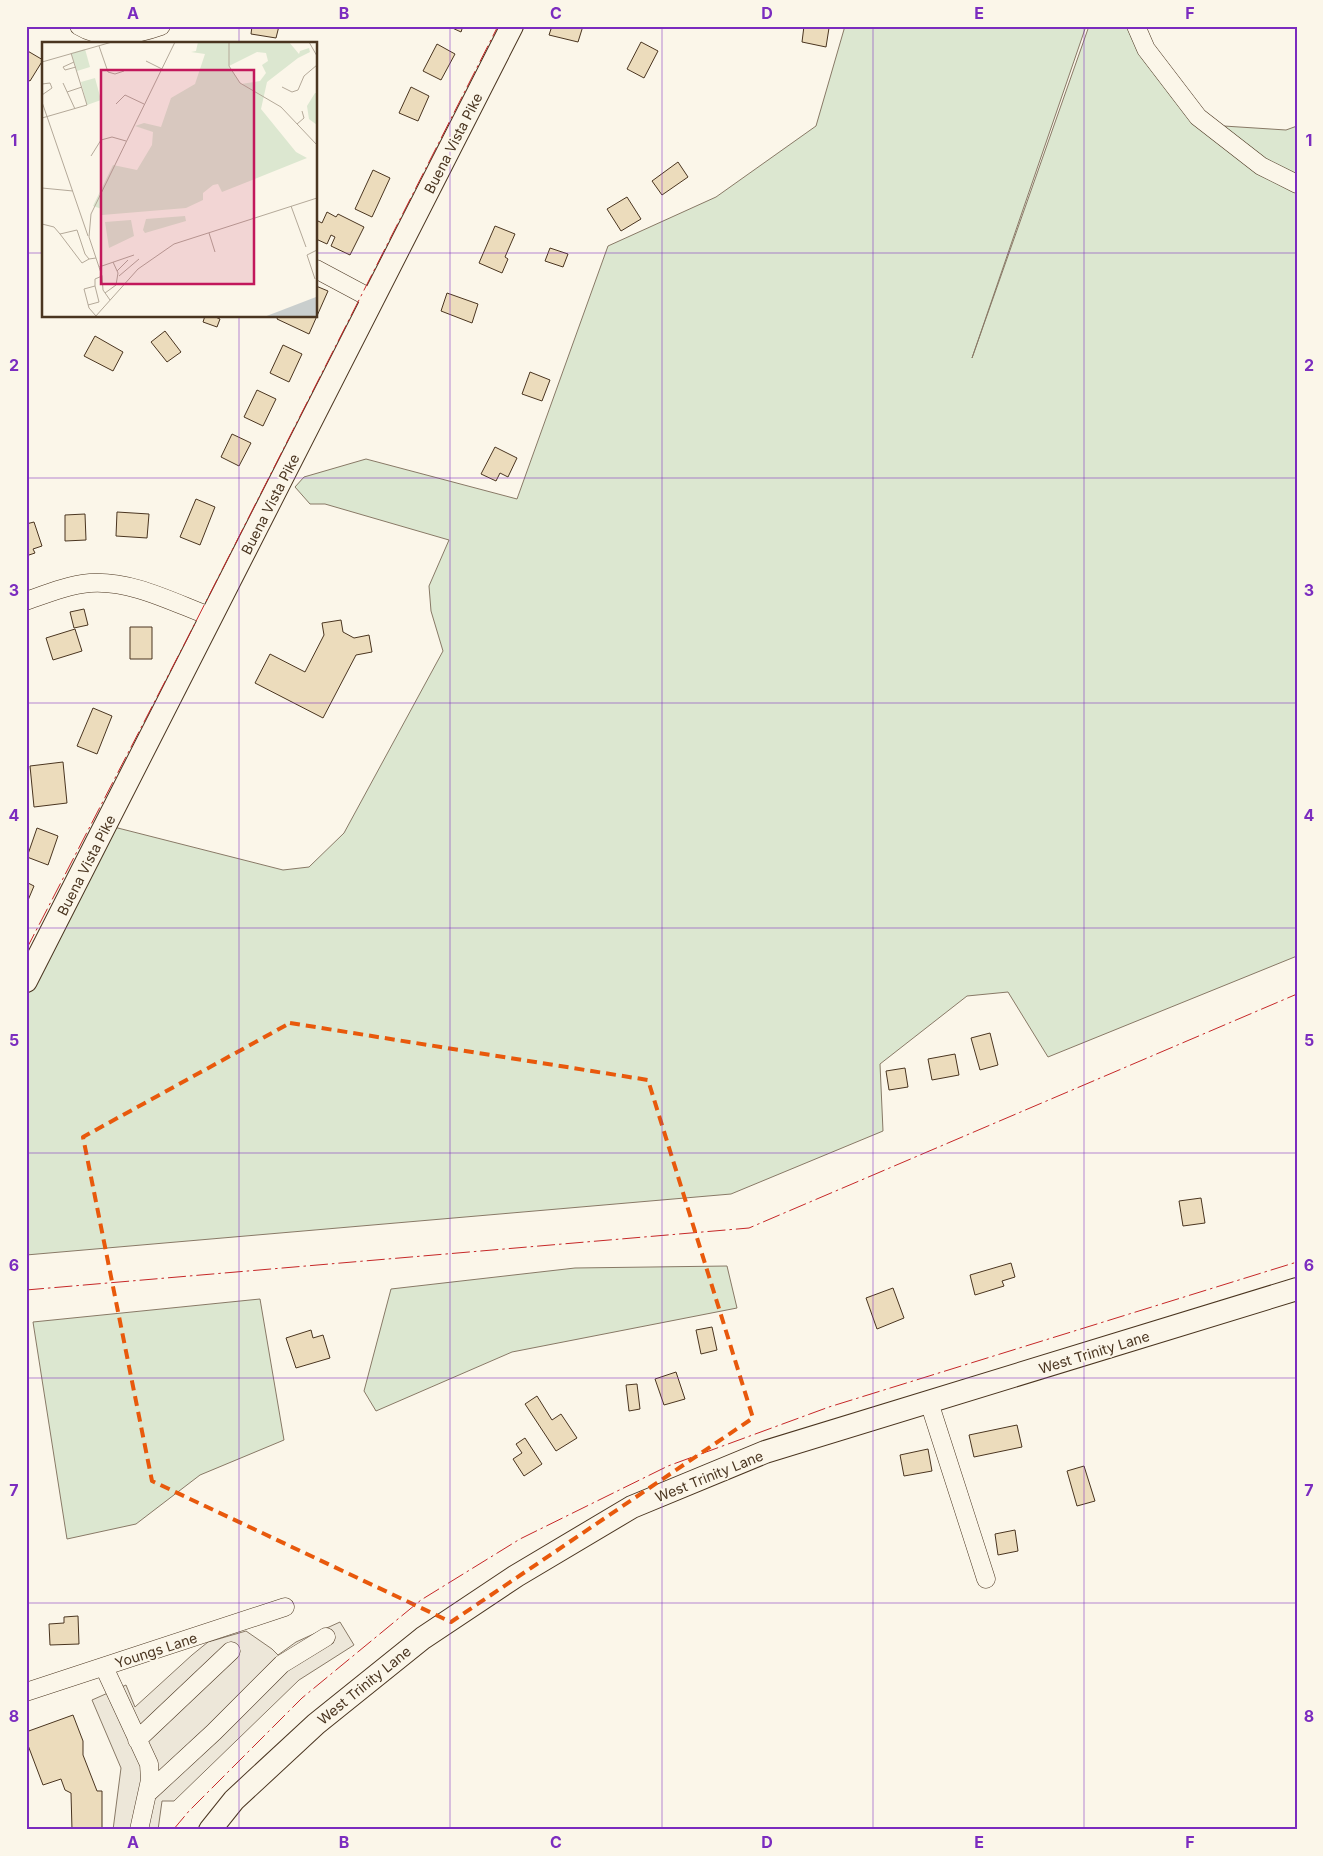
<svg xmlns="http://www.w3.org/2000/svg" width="1323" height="1856" font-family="Inter,sans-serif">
  <rect width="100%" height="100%" fill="#fbf6e9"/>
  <path fill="#dce7d0" stroke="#887966" d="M 845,26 L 1086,26 L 972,358 L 1089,26 L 1136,26 L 1208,125 L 1286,130 L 1297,126 L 1297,956 L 1048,1057 L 1008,992 L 967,996 L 880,1064 L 883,1131 L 731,1194 L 26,1255 L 26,981 L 106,825 L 283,870 L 309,867 L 344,833 L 443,651 L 431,611 L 429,586 L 449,540 L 325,504 L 310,504 L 295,487 L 304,477 L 366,459 L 517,499 L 608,246 L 716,197 L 816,126 Z
    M 727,1266 L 737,1308 L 512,1352 L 376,1411 L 364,1391 L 391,1289 L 575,1268 Z
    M 260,1299 L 284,1440 L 200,1475 L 136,1524 L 67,1539 L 33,1322 Z"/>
  <path fill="#ede7d9" stroke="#887966" d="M 340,1622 L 354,1645 L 299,1680 L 174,1801 L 162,1801 L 158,1830 L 113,1830 L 121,1768 L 92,1700 L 126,1685 L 135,1707 L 192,1655 L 208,1642 L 246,1631 L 272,1649 L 278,1655 L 296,1642 Z"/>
  <path fill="#ecdcbc" stroke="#4a3520" d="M 252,26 L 279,26 L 276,38 L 251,34 Z
    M 448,26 L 463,26 L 461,32 Z
    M 552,26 L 583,26 L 578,42 L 549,35 Z
    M 804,26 L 829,28 L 826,47 L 802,42 Z
    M 641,42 L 658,51 L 644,78 L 627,69 Z
    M 437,44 L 455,54 L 441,80 L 423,71 Z
    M 26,50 L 43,60 L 30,81 L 26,79 Z
    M 411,87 L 429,96 L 418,121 L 399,113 Z
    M 678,162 L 688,177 L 662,195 L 652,181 Z
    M 373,170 L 390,178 L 372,217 L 355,209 Z
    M 627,197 L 641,219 L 621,231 L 607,209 Z
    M 327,212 L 336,217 L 338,214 L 364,227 L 350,255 L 331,246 L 335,237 L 331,235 L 327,244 L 316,239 L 316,220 L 322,223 Z
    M 495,226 L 515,234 L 505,257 L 508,259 L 502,273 L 479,263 Z
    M 550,248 L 568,254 L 563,267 L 545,261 Z
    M 316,286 L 328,291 L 309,334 L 277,319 L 278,316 L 316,316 Z
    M 447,293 L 478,304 L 472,323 L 441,311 Z
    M 205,316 L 213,316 L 220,319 L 217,327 L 203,322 Z
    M 165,331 L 181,352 L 167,362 L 151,342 Z
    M 95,336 L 123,352 L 113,371 L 84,356 Z
    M 283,345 L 302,354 L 289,382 L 270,373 Z
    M 530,372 L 550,380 L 542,401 L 522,394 Z
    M 257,390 L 276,399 L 263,426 L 244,417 Z
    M 232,434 L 251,443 L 239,466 L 221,457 Z
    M 495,447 L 517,458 L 508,477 L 500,473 L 496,481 L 481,474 Z
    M 196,499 L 215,507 L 200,545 L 180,537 Z
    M 117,512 L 149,514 L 147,538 L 116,536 Z
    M 85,514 L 86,540 L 65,541 L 65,515 Z
    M 34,522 L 42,546 L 33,549 L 35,553 L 26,556 L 26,524 Z
    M 84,609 L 88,625 L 74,628 L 70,612 Z
    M 341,620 L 343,632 L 354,638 L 369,635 L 372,652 L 356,655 L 323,718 L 255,683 L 270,654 L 305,672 L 324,635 L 322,623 Z
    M 130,627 L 152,627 L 152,659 L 130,659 Z
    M 75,629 L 82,651 L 53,660 L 46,638 Z
    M 93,708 L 112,716 L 97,754 L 77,746 Z
    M 63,762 L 67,803 L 34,807 L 30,766 Z
    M 37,828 L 58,836 L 48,865 L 27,857 Z
    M 26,882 L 34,886 L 26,905 Z
    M 990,1033 L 998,1065 L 980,1070 L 971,1038 Z
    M 955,1054 L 959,1075 L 932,1080 L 928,1059 Z
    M 905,1068 L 908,1087 L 889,1090 L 886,1071 Z
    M 1201,1198 L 1205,1223 L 1183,1226 L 1179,1201 Z
    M 1011,1263 L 1015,1277 L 1002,1281 L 1004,1286 L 975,1295 L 970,1275 Z
    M 893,1288 L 904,1318 L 877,1329 L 866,1298 Z
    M 712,1327 L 717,1350 L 701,1354 L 696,1330 Z
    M 311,1330 L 313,1338 L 323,1335 L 330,1358 L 296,1368 L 286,1338 Z
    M 676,1372 L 685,1399 L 664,1405 L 655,1379 Z
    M 637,1384 L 640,1409 L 629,1411 L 626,1385 Z
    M 537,1396 L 552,1420 L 561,1414 L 577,1438 L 556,1451 L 525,1404 Z
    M 1017,1425 L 1022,1447 L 974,1457 L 969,1435 Z
    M 525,1438 L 542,1464 L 524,1476 L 513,1459 L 522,1453 L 516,1444 Z
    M 928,1449 L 932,1471 L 904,1476 L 900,1455 Z
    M 1084,1466 L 1095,1501 L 1077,1506 L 1067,1471 Z
    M 1015,1530 L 1018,1551 L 998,1555 L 995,1534 Z
    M 78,1616 L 79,1644 L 50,1645 L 49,1624 L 64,1623 L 64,1617 Z
    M 73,1715 L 83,1741 L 83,1755 L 97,1791 L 102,1791 L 102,1830 L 72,1830 L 71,1793 L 65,1790 L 61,1779 L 43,1785 L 26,1740 L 26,1732 Z"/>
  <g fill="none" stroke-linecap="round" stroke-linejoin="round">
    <defs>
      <path id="minor" d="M 79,26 C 103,41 136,35 161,26
        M 1136,26 L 1146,49 L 1198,117 L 1261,166 L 1297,184
        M 316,269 L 374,300
        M 26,601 C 46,594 68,585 90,583 C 132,580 174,603 212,617
        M 929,1402 L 986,1579
        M 104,1667 L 149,1764 L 150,1780 L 139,1830
        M 26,1692 L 285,1607
        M 137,1740 L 231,1651
        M 148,1793 L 214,1732 L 282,1664 L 326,1637"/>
      <path id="major" d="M 26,981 L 512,26
        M 210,1830 L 234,1800 L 316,1724 L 423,1638 L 516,1576 L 632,1507 L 765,1452 L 1297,1289"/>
    </defs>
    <use href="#minor" stroke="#4a3520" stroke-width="19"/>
    <use href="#major" stroke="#4a3520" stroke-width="24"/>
    <use href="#minor" stroke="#fbf6e9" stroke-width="18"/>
    <use href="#major" stroke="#fbf6e9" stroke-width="22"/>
    <path stroke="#c62828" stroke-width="1" stroke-dasharray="18 4 2.5 4" stroke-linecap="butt" d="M 26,950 L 187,639 L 498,26
      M 26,1290 L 749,1228 L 1297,994
      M 26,1819 L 29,1830
      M 173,1830 L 189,1811 L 302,1698 L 421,1600 L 520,1539 L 668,1466 L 829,1407 L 1297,1262"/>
  </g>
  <path fill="none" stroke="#e8590c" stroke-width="4" stroke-dasharray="10 6" stroke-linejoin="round" d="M 290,1023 L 648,1080 L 753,1418 L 451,1622 L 152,1481 L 83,1137 Z"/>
  <path fill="none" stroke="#7b2cbf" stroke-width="1" stroke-opacity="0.55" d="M 239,26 L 239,44M 450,26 L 450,1830M 662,26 L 662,1830M 873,26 L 873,1830M 1084,26 L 1084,1830M 26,253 L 44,253M 316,253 L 1297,253M 239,316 L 239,1830M 26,478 L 1297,478M 26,703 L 1297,703M 26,928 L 1297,928M 26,1153 L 1297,1153M 26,1378 L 1297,1378M 26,1603 L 1297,1603"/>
  <g text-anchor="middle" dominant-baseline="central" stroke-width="4" stroke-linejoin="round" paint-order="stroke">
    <g font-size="14" fill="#4a3520" stroke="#fbf6e9">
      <text transform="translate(453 143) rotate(-63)">Buena Vista Pike</text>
      <text transform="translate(270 504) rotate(-63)">Buena Vista Pike</text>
      <text transform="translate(86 865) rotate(-63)">Buena Vista Pike</text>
      <text transform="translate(1094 1352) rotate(-17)">West Trinity Lane</text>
      <text transform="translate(709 1476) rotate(-22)">West Trinity Lane</text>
      <text transform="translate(156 1650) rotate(-18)">Youngs Lane</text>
      <text transform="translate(364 1685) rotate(-39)">West Trinity Lane</text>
    </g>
  </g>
  <g transform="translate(42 42)">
    <rect width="275" height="275" fill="#fbf6e9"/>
    <path d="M 156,0 L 247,0 L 257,12 L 258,9 L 267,6 L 268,10 L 256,16 L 225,40 L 219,67 L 254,110 L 265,116 L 180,150 L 176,142 L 171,143 L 161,151 L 161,158 L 144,166 L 60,173 L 60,167 L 51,164 L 71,123 L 95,128 L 110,103 L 111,90 L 93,84 L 102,81 L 119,85 L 129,56 L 153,42 L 163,12 L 149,10 L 154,9 ZM 215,10 L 224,11 L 226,19 L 220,23 L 224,31 L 218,39 L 199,42 L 187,24 ZM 43,7 L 48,25 L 35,29 L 29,11 ZM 53,36 L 59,58 L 45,63 L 39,40 ZM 273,51 L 275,51 L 275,83 L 267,77 L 265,64 ZM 143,174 L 144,179 L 103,191 L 101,188 L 104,177 ZM 89,178 L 92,194 L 67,206 L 63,180 Z" fill="#dce7d0" fill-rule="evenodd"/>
    <path d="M 274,255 L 275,275 L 222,275 Z" fill="#c9cecd"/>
    <path fill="none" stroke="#b4a999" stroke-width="1" d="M 187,0 L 187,24 L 198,41 L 239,65 L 275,103M 267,0 L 275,14M 57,4 L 66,30 L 73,32 L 82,29M 104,19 L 120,27M 0,20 L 70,0M 32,20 L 21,25 L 23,28 L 34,25M 21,41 L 33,67M 0,42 L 8,41 L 10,46 L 0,53M 240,45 L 250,50 L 256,48 L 262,34 L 275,23M 25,50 L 40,45M 0,60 L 46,194M 74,62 L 83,53 L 102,62M 0,76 L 45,63 L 29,11M 255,82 L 262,76 L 260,69M 49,114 L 59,98 L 70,95 L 84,99M 0,146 L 31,149M 249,164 L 264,205M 0,182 L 12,185 L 18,192M 167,191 L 173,210M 47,217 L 40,221 L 18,192 L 35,188 L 43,212 L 47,217 L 54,216M 57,225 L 92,213M 75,229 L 86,218M 77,234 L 97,217M 273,237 L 265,213 L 275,208M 63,251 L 74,243 L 76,231 L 71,220M 68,258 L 61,248 L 60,234 L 47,195 L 49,172 L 133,0M 46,263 L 57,260 L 53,244M 54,274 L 47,266 L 42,247 L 53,244 L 53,237 L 60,234M 53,275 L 96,227 L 132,202 L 275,156"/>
    <path fill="#c2185b" fill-opacity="0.15" stroke="#c2185b" stroke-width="2.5" d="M 59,28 L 212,28 L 212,242 L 59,242 Z"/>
    <rect width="275" height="275" fill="none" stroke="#4a3520" stroke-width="2.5"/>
  </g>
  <rect width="1323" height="1856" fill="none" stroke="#fbf6e9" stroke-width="55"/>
  <rect x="28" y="28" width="1268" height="1800" fill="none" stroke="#7b2cbf" stroke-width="2"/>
  <g font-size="16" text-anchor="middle" font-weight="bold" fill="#7b2cbf">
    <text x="133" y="19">A</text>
    <text x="344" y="19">B</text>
    <text x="556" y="19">C</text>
    <text x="767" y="19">D</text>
    <text x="979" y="19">E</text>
    <text x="1190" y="19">F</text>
    <text x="14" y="146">1</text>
    <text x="1309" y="146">1</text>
    <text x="14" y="371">2</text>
    <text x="1309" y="371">2</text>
    <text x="14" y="596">3</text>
    <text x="1309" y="596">3</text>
    <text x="14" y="821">4</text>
    <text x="1309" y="821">4</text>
    <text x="14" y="1046">5</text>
    <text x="1309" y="1046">5</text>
    <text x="14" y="1271">6</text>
    <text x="1309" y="1271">6</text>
    <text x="14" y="1496">7</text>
    <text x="1309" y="1496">7</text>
    <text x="14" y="1722">8</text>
    <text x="1309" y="1722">8</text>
    <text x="133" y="1848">A</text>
    <text x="344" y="1848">B</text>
    <text x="556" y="1848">C</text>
    <text x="767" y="1848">D</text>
    <text x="979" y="1848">E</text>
    <text x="1190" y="1848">F</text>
  </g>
</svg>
